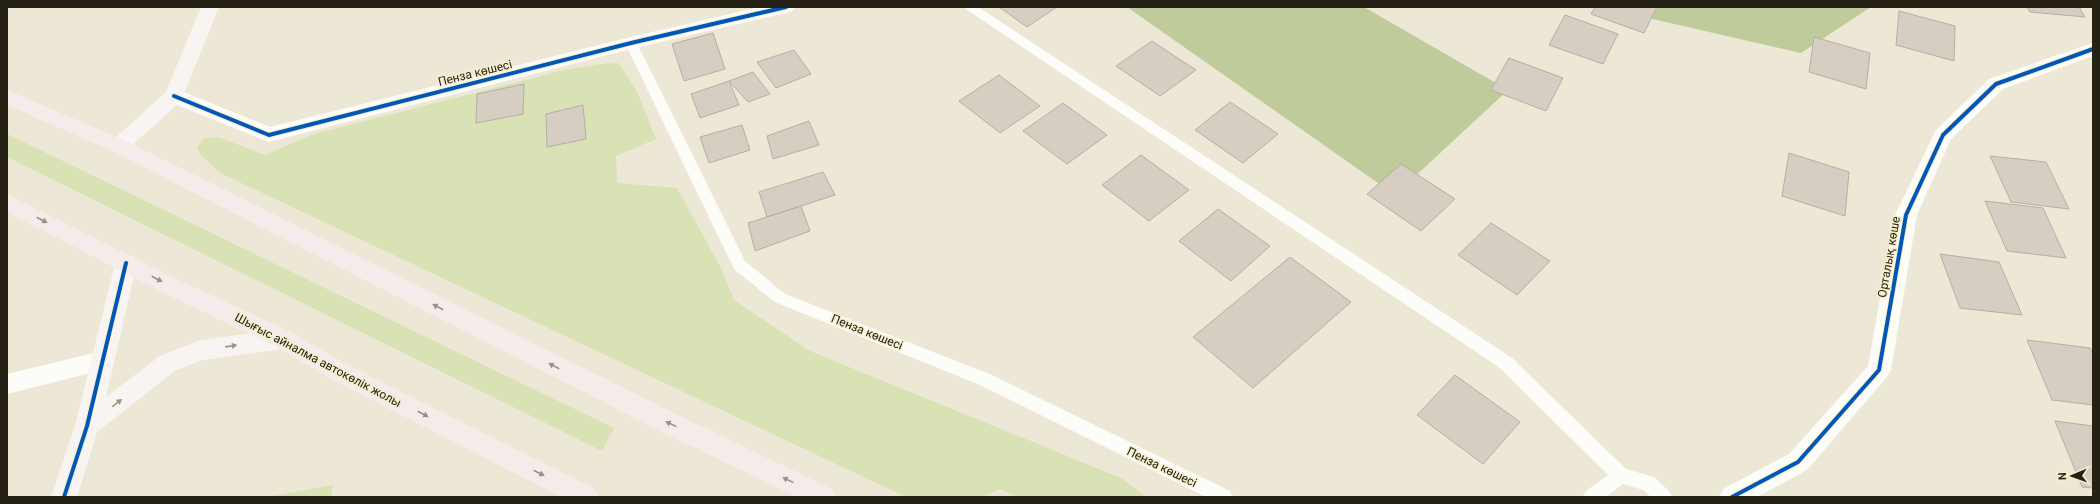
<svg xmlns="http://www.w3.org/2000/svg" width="2100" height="504" font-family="Roboto,sans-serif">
  <rect width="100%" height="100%" fill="#ede8d6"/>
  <path fill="#d8e2b4" d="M 618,63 L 636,89 L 656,139 L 616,156 L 617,183 L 677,188 L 721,268 L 734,300 L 810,351 L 1121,478 L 1146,497 L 1017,497 L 1000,489 L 983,497 L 906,497 L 220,173 L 201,155 L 197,148 L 203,139 L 218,137 L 265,155 L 311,135 L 564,70 L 602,64 Z
    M 7,134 L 614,428 L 602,451 L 7,157 Z
    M 333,485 L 331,497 L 267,497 Z"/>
  <path fill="#c0cb9b" d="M 1127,7 L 1364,7 L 1508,90 L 1395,195 Z
    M 1600,7 L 1871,7 L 1801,53 Z"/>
  <path fill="#d6cec3" stroke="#b6aea3" d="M 999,7 L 1057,7 L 1027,27 Z
    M 1595,7 L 1657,7 L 1644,33 L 1591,14 Z
    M 2027,7 L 2079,7 L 2085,17 L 2030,12 Z
    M 1899,11 L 1955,26 L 1954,61 L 1896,45 Z
    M 1565,15 L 1618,34 L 1603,64 L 1549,45 Z
    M 713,33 L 725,69 L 684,81 L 672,44 Z
    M 1814,37 L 1870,53 L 1866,89 L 1809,72 Z
    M 1152,41 L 1196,70 L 1160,96 L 1116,66 Z
    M 794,50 L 811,74 L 776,88 L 757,62 Z
    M 1509,58 L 1563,78 L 1546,111 L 1491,90 Z
    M 753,72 L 770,94 L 748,102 L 729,81 Z
    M 999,75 L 1040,106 L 1000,133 L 959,101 Z
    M 729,81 L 739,105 L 700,118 L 691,94 Z
    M 524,84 L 523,114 L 476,123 L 477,94 Z
    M 1230,102 L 1278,134 L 1243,163 L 1195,130 Z
    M 1063,103 L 1107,135 L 1067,164 L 1023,131 Z
    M 583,105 L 586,139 L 547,147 L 546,114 Z
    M 809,121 L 819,145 L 773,159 L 767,136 Z
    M 742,125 L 750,150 L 709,163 L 700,137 Z
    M 1789,153 L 1849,172 L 1845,216 L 1782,196 Z
    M 1141,155 L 1189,190 L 1149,221 L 1102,185 Z
    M 1990,156 L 2046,162 L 2069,209 L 2011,202 Z
    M 1401,164 L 1455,199 L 1421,231 L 1367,194 Z
    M 823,172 L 835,195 L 767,217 L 759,192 Z
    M 1985,201 L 2043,208 L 2066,258 L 2007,251 Z
    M 801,206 L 810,231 L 755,251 L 748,223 Z
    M 1218,209 L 1270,246 L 1231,281 L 1179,241 Z
    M 1491,223 L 1550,261 L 1517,295 L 1458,255 Z
    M 1940,254 L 1999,262 L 2022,315 L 1960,308 Z
    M 1290,257 L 1351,302 L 1253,388 L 1193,337 Z
    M 2027,340 L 2090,348 L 2093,354 L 2093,405 L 2052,400 Z
    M 1455,375 L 1520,422 L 1483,464 L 1417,415 Z
    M 2055,421 L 2093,426 L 2093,488 L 2082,487 Z"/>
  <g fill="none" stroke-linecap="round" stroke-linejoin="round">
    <path fill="#fcfcf9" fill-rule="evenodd" d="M 963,7 L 978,7 L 1512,358 L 1626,469 L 1654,477 L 1669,491 L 1672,497 L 1651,497 L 1643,490 L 1623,484 L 1606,497 L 1583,497 L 1586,491 L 1608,475 L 1500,368 Z
      M 631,39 L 636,40 L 637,43 L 745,261 L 785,294 L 992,375 L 1230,491 L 1233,497 L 1206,497 L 980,385 L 775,302 L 734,269 L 625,43 L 626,40 Z"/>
    <path fill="#fcfcf9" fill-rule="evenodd" d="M 760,7 L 795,7 L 792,11 L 786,13 L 631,49 L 269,142 L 167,101 L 164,96 L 167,91 L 174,89 L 181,91 L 270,127 L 631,37 Z
      M 2093,43 L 2093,56 L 2003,89 L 1951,139 L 1917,215 L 1891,370 L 1887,377 L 1807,470 L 1757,497 L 1719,497 L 1723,489 L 1789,454 L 1868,366 L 1895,215 L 1936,130 L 1989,79 Z
      M 102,351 L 110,354 L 114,361 L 110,368 L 7,394 L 7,374 Z"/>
    <path fill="#f8f4f1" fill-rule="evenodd" d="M 201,7 L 219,7 L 181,101 L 126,151 L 119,153 L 112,151 L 109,146 L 112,141 L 166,92 Z
      M 126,254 L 134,257 L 137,263 L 106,397 L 160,356 L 193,343 L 201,340 L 283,329 L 291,332 L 295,339 L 291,346 L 283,349 L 203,360 L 176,370 L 97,432 L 77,497 L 51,497 L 75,426 L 115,263 L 118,257 Z"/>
    <path fill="#f4ecea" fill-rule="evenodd" d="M 7,90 L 126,141 L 682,417 L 832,489 L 836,497 L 797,497 L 664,433 L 112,151 L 7,105 Z
      M 7,194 L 174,278 L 291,332 L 351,367 L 595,489 L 599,497 L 561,497 L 335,381 L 275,346 L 158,290 L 7,212 Z"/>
    <defs>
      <path id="cycleway" d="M 174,96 L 269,135 L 631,43 L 786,7
        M 64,497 L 87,426 L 126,263
        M 1732,497 L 1798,462 L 1879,370 L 1906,215 L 1943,135 L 1996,84 L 2093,49"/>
    </defs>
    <use href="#cycleway" stroke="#f6eecd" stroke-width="6"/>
    <use href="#cycleway" stroke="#0057b8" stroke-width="4"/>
  </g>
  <defs><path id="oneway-solid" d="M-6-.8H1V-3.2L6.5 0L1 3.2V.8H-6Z"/></defs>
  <g fill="#97918a">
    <use href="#oneway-solid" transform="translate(42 220) rotate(27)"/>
    <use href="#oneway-solid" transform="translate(157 279) rotate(28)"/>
    <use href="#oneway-solid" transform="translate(438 307) rotate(-153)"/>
    <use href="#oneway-solid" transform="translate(554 366) rotate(-153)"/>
    <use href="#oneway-solid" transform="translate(423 414) rotate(27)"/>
    <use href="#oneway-solid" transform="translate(671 424) rotate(-154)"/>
    <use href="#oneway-solid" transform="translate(539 473) rotate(27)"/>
    <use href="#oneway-solid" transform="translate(788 480) rotate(-154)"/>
  </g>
  <g fill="#99968e">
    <use href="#oneway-solid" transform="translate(231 346) rotate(-8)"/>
    <use href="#oneway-solid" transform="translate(117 403) rotate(-38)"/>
  </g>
  <g text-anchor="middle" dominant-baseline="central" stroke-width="3" stroke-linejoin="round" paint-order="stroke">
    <g font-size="12" fill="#252215" stroke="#f6eecd">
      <text transform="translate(475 73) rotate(-14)">Пенза көшесі</text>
      <text transform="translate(1889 257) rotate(-80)">Орталық көше</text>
      <text transform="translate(867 332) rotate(22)">Пенза көшесі</text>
      <text transform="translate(318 360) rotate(28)">Шығыс айналма автокөлік жолы</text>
      <text transform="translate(1162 467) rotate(26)">Пенза көшесі</text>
    </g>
  </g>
  <rect width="2100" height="504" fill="none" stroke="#252215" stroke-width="16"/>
  <g transform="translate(2072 476) rotate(268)" stroke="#f6eecd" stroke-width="3" paint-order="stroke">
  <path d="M0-3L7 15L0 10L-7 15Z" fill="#252215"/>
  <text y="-6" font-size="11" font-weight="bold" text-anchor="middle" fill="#252215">N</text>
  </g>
</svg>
